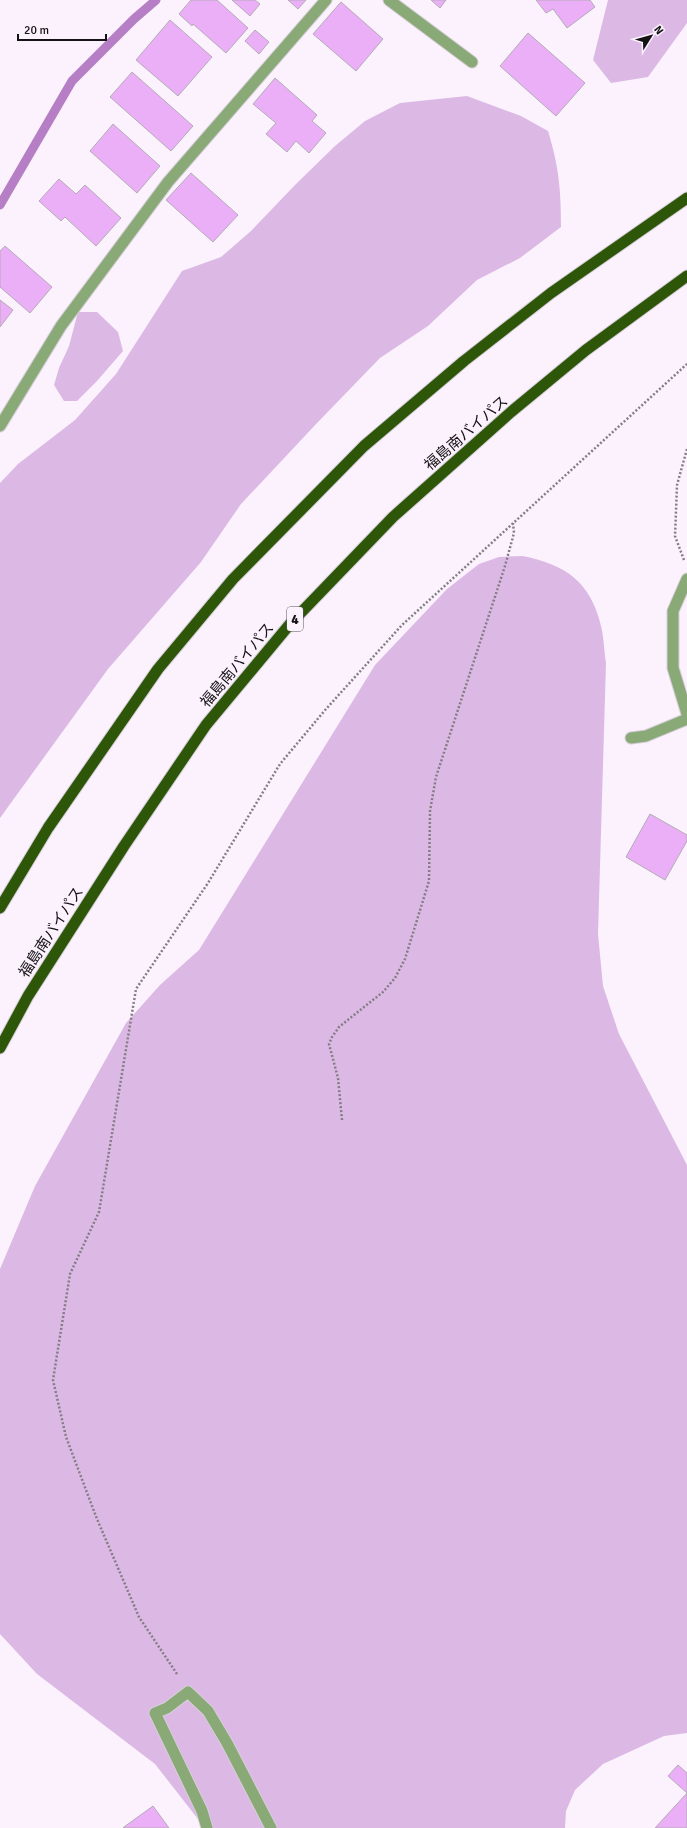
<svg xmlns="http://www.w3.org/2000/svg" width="687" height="1828" font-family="Signika,'Noto Sans JP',sans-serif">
  <rect width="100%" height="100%" fill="#fbf2fd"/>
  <path fill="#dcb9e4" d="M 608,0 L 687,0 L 687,23 L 648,77 L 611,83 L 593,60 Z
    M 467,96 L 521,116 L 548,131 C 559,167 561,190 561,227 L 520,258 L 477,280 L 428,326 L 380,358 L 318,422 L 241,504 L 201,562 L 108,669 L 0,818 L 0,483 L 18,464 L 75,420 L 116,374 L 182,271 L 221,257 L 251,231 L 296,184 L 335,146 L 365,121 L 400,103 Z
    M 78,312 L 97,312 L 118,332 L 123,351 L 97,381 L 77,401 L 64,401 L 54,385 L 59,368 L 69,346 Z
    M 522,556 C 565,564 591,582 601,626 C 604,638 604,651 606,663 L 598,934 L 603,986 L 619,1034 L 687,1165 L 687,1733 L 664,1736 L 603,1764 L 575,1790 L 566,1811 L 565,1828 L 205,1828 L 155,1764 L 37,1674 L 0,1634 L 0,1269 L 35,1186 L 126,1023 L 160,985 L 199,950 L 375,665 L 447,589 L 479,564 L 499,557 Z"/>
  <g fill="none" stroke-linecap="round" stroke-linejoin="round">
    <path stroke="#b67ec4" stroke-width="9" d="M 0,205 L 72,81 L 134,19 L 156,0"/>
  </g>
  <path fill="#eaaff7" stroke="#b4abb6" d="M 191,0 L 217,0 L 248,28 L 226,53 L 193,24 L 192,26 L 179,14 Z
    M 232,0 L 255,0 L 260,4 L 250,16 Z
    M 288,0 L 306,0 L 298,9 Z
    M 431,0 L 446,0 L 440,8 Z
    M 536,0 L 590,0 L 595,7 L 567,28 L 553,9 L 546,13 Z
    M 341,2 L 383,39 L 356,71 L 313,34 Z
    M 170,20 L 212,57 L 178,96 L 136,60 Z
    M 255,30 L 269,42 L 259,54 L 245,41 Z
    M 528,33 L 585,83 L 556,116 L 500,66 Z
    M 132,72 L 193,126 L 171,151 L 110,97 Z
    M 275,78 L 317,115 L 312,121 L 326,133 L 309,153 L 296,141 L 287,152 L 266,134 L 276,123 L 253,104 Z
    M 113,124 L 160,166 L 137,193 L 90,151 Z
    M 191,173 L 238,215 L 213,242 L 166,200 Z
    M 59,179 L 76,194 L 85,185 L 121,218 L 96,246 L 65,217 L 61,221 L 39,201 Z
    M 5,246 L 52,287 L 30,313 L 0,287 L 0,251 Z
    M 0,300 L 13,310 L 0,327 Z
    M 650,814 L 687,835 L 687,841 L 665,880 L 626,857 Z
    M 678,1765 L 687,1773 L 687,1828 L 655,1828 L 687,1793 L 668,1776 Z
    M 153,1806 L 169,1828 L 123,1828 L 124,1827 Z"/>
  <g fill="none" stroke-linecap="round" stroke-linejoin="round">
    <defs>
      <path id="service" d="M 631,738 L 646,736 L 687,719"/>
      <path id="minor" d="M 389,0 L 472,62
        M 0,426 L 61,326 L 168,182 L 326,0
        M 687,579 L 673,611 L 673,668 L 687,714
        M 207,1828 L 202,1811 L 155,1713 L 167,1708 L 188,1692 L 208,1711 L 227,1743 L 271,1828"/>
      <path id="trunk" d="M 0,908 L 48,828 L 158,669 L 233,579 L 364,446 L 464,361 L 551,293 L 687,198
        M 0,1048 L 28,996 L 124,846 L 206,725 L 290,624 L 393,517 L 511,412 L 586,350 L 687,276"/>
    </defs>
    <use href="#service" stroke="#d6ced8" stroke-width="13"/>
    <use href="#minor" stroke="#d6ced8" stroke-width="13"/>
    <use href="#trunk" stroke="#d6ced8" stroke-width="13"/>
    <path stroke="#837d84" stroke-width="2.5" stroke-dasharray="2 2" stroke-linecap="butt" d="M 684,560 L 675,536 L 677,485 L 687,449
      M 342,1120 L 338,1078 L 329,1044 L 332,1037 L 339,1027 L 383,992 L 395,978 L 405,959 L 429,881 L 430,811 L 436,777 L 505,566 L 514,533 L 513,523
      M 177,1674 L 139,1617 L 97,1519 L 66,1437 L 53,1380 L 70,1274 L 99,1212 L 136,989 L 208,883 L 280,764 L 326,709 L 402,625 L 687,364"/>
    <use href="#service" stroke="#89a976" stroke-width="11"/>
    <use href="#minor" stroke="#89a976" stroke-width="11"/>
    <use href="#trunk" stroke="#2e5608" stroke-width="11"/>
  </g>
  <g text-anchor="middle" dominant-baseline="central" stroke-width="3" stroke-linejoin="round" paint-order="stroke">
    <rect fill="#fbf2fd" stroke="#5a555b" stroke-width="1" x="287" y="607" width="16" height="24" rx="3"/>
    <g font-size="14" font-weight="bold" fill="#151215">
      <text x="295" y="619">4</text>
    </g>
    <g font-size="15" fill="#151215" stroke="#fbf2fd">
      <text transform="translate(466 433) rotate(-41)">福島南バイパス</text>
      <text transform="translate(237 665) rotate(-50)">福島南バイパス</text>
      <text transform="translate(51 932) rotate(-57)">福島南バイパス</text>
    </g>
  </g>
  <g transform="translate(651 36) rotate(53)" stroke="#fbf2fd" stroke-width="3" paint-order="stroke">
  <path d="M0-3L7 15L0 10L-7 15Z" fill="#151215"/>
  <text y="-6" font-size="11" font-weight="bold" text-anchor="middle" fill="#151215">N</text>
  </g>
  <path d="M18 34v6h88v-6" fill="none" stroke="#151215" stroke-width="2"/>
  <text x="24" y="34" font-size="12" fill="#151215" stroke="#fbf2fd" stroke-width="3" paint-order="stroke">20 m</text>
</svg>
